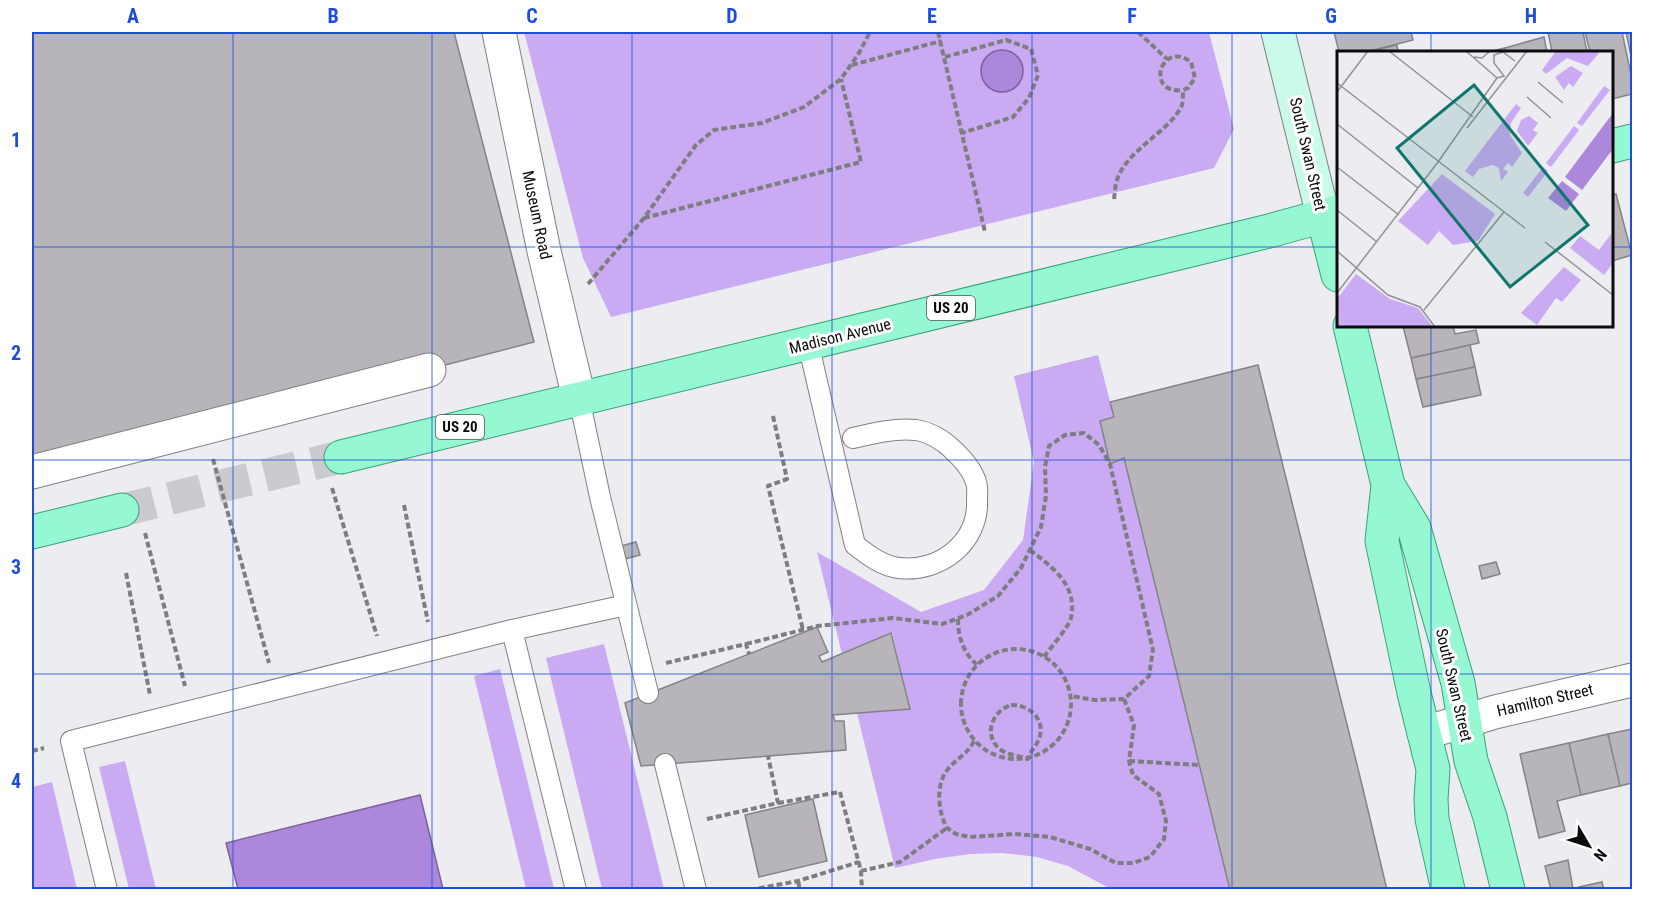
<svg xmlns="http://www.w3.org/2000/svg" width="1664" height="921" font-family="'Roboto Condensed',sans-serif">
  <rect width="100%" height="100%" fill="#edecf0"/>
  <path fill="#caabf3" d="M 524,32 L 1209,32 L 1234,129 L 1214,168 L 611,317 L 583,258 Z
    M 1098,355 L 1114,417 L 1100,421 L 1110,461 L 1124,458 L 1230,889 L 1111,889 L 1068,866 L 1037,857 L 1002,853 L 970,854 L 935,859 L 895,868 L 857,713 L 910,709 L 892,633 L 842,654 L 817,552 L 921,612 L 984,590 L 1023,540 L 1034,462 L 1014,376 Z
    M 604,644 L 664,889 L 602,889 L 546,658 Z
    M 500,669 L 554,889 L 526,889 L 474,676 Z
    M 125,761 L 156,889 L 129,889 L 99,767 Z
    M 52,782 L 77,889 L 32,889 L 32,787 Z"/>
  <path fill="#ac87dc" stroke="#7c629e" stroke-width="1.5" d="M981 71a21 21 0 1 1 42 0a21 21 0 1 1-42 0Z
    M 420,795 L 443,889 L 238,889 L 226,843 Z"/>
  <path fill="#b7b5b9" stroke="#848386" stroke-width="1.5" d="M 32,32 L 454,32 L 534,342 L 32,472 Z
    M 1334,32 L 1411,32 L 1413,40 L 1366,52 L 1339,52 Z
    M 1548,32 L 1583,32 L 1587,52 L 1552,52 Z
    M 1585,32 L 1622,32 L 1632,79 L 1632,94 L 1612,99 L 1612,52 L 1590,52 Z
    M 1626,32 L 1632,32 L 1632,61 Z
    M 1544,37 L 1547,52 L 1506,52 L 1505,48 Z
    M 1397,45 L 1398,52 L 1366,52 Z
    M 1505,48 L 1506,52 L 1488,52 Z
    M 1616,194 L 1632,255 L 1612,261 L 1612,195 Z
    M 1403,326 L 1453,326 L 1455,334 L 1476,330 L 1479,343 L 1411,358 Z
    M 1470,345 L 1475,367 L 1416,379 L 1411,358 Z
    M 1258,365 L 1362,785 L 1387,890 L 1230,890 L 1124,458 L 1110,464 L 1100,421 L 1114,417 L 1110,402 Z
    M 1475,367 L 1481,395 L 1423,407 L 1416,379 Z
    M 636,542 L 640,555 L 625,559 L 621,546 Z
    M 1496,562 L 1500,574 L 1482,579 L 1479,566 Z
    M 817,627 L 828,652 L 819,656 L 822,662 L 891,633 L 910,709 L 833,715 L 835,721 L 844,721 L 846,750 L 641,766 L 625,703 Z
    M 1632,729 L 1632,783 L 1620,786 L 1608,734 Z
    M 1608,734 L 1620,786 L 1581,795 L 1569,743 Z
    M 1569,743 L 1581,795 L 1557,801 L 1565,831 L 1539,838 L 1520,754 Z
    M 813,799 L 827,861 L 759,877 L 745,815 Z
    M 1568,860 L 1573,889 L 1551,890 L 1545,866 Z
    M 1602,882 L 1604,890 L 1571,890 L 1579,887 Z"/>
  <g fill="none" stroke-linecap="round" stroke-linejoin="round">
    <path stroke="#cbcace" stroke-width="33" stroke-dasharray="33 16" stroke-linecap="butt" d="M 122,510 L 341,457"/>
    <defs>
      <path id="lane" d="M 808,343 L 855,545 C 868,555 882,566 899,568 C 940,573 979,542 977,500 C 977,494 978,487 976,482 C 972,469 962,458 952,449 C 943,440 929,432 916,430 C 895,428 874,433 853,438
        M 579,398 L 600,497 L 648,693
        M 512,630 L 576,890
        M 665,764 L 696,890
        M 107,890 L 71,741 L 512,630 L 626,605"/>
      <path id="street" d="M 499,32 L 544,251 L 579,398
        M 32,472 L 429,370
        M 1424,733 L 1495,712 L 1632,680"/>
      <path id="secondary" d="M 1278,32 L 1323,216"/>
      <path id="primary" d="M 1612,146 L 1632,141
        M 1323,216 L 1338,275
        M 1350,326 L 1388,485 L 1414,528 L 1458,683 L 1471,761 L 1490,817 L 1508,890
        M 341,457 L 1269,231 L 1338,212
        M 1388,485 L 1382,541 L 1414,693 L 1433,769 L 1431,799 L 1432,819 L 1448,890
        M 32,532 L 122,510"/>
    </defs>
    <use href="#lane" stroke="#807f82" stroke-width="22"/>
    <use href="#street" stroke="#807f82" stroke-width="35"/>
    <use href="#secondary" stroke="#807f82" stroke-width="35"/>
    <use href="#primary" stroke="#38a27a" stroke-width="35"/>
    <path stroke="#7e7d80" stroke-width="4" stroke-dasharray="6 3" stroke-linecap="butt" d="M 938,32 L 985,232
      M 1138,32 L 1167,59
      M 945,57 L 1006,40 L 1031,49 L 1038,75 L 1029,98 L 1013,117 L 962,133
      M 852,65 L 941,41
      M 1114,199 C 1115,193 1115,185 1117,180 C 1127,149 1171,131 1182,105 C 1183,101 1183,95 1183,90 L 1188,88 L 1195,78 L 1191,62 C 1161,39 1144,95 1183,90
      M 644,218 L 861,162 L 841,79
      M 588,284 L 644,218 L 696,145 L 714,130 L 762,123 L 804,107 L 841,79 L 859,53 L 870,32
      M 773,416 L 787,479 L 768,486 L 803,630
      M 213,459 L 269,663
      M 332,488 L 377,636
      M 404,505 L 428,622
      M 145,533 L 185,686
      M 1030,550 C 1052,567 1078,585 1071,618 C 1068,628 1051,647 1044,657
      M 126,573 L 150,695
      M 958,619 C 958,637 963,652 977,665
      M 746,644 L 818,626 L 893,618 L 942,624 L 967,615 L 998,596 L 1021,568 L 1041,527 L 1046,496 L 1045,467 L 1049,446 L 1065,435 L 1084,433 L 1099,445 L 1110,464 L 1153,650 L 1149,676 L 1124,699 L 1095,700 L 1070,696
      M961 704a55 55 0 1 1 110 0a55 55 0 1 1-110 0Z
      M 666,663 L 746,644 L 749,654
      M 1011,705 C 1030,704 1049,722 1037,743 C 1034,748 1030,752 1028,759 C 1019,756 1008,755 1001,750 C 982,736 992,711 1011,705 Z
      M 974,741 C 968,754 957,758 948,769 C 935,784 938,812 947,828 L 956,834 L 970,837 L 1015,834 L 1050,837 L 1090,849 L 1116,863 L 1133,863 L 1150,857 L 1164,839 L 1166,821 L 1159,794 L 1133,775 L 1129,761 L 1134,725 L 1124,699
      M 32,751 L 44,748
      M 1129,761 L 1199,765
      M 778,803 L 840,792 L 861,871 L 862,890
      M 707,819 L 778,803 L 768,756
      M 861,871 L 900,862 L 947,828
      M 798,881 L 800,890
      M 750,890 L 798,881 L 859,862"/>
    <use href="#lane" stroke="#fff" stroke-width="20"/>
    <use href="#street" stroke="#fff" stroke-width="33"/>
    <use href="#secondary" stroke="#cafbe9" stroke-width="33"/>
    <use href="#primary" stroke="#95f8d3" stroke-width="33"/>
  </g>
  <path fill="none" stroke="#1d4ed8" stroke-width="1.5" stroke-opacity="0.55" d="M 233,32 L 233,890M 432,32 L 432,890M 632,32 L 632,890M 832,32 L 832,890M 1032,32 L 1032,890M 1232,32 L 1232,890M 1431,32 L 1431,52M 32,247 L 1338,247M 1612,247 L 1632,247M 1431,326 L 1431,890M 32,460 L 1632,460M 32,674 L 1632,674"/>
  <g text-anchor="middle" dominant-baseline="central" stroke-width="6" stroke-linejoin="round" paint-order="stroke">
    <g fill="#fff" stroke="#555456" stroke-width="1.5">
      <rect x="927" y="296" width="48" height="24" rx="4.5"/>
      <rect x="436" y="415" width="48" height="24" rx="4.5"/>
    </g>
    <g font-size="15" font-weight="bold" fill="#0c0b0d">
      <text x="951" y="308">US 20</text>
      <text x="460" y="427">US 20</text>
    </g>
    <g font-size="16" fill="#0c0b0d" stroke="#fff">
      <text transform="translate(1308 154) rotate(77)">South Swan Street</text>
      <text transform="translate(537 215) rotate(78)">Museum Road</text>
      <text transform="translate(840 336) rotate(-14)">Madison Avenue</text>
      <text transform="translate(1454 685) rotate(77)">South Swan Street</text>
      <text transform="translate(1545 700) rotate(-13)">Hamilton Street</text>
    </g>
  </g>
  <g transform="translate(1337 51)">
    <rect width="276" height="276" fill="#edecf0"/>
    <path d="M 219,0 L 259,0 L 262,2 L 251,15 L 230,7 L 209,23 L 205,19 ZM 234,15 L 246,22 L 236,36 L 232,32 L 227,39 L 218,26 ZM 267,35 L 273,39 L 245,75 L 240,72 ZM 179,53 L 184,57 L 174,72 L 173,84 L 185,102 L 175,116 L 171,112 L 166,118 L 171,121 L 164,130 L 162,117 L 156,114 L 142,118 L 136,126 L 128,120 ZM 192,65 L 201,72 L 196,79 L 201,82 L 191,95 L 180,80 L 184,69 ZM 237,75 L 242,79 L 214,116 L 209,112 ZM 206,116 L 211,120 L 191,146 L 186,142 ZM 105,123 L 158,163 L 141,190 L 116,194 L 102,180 L 91,194 L 61,170 ZM 274,183 L 276,212 L 267,224 L 233,197 L 243,185 L 262,199 ZM 227,216 L 244,229 L 225,251 L 219,247 L 200,274 L 184,262 ZM 19,223 L 53,248 L 81,257 L 96,276 L 0,276 L 0,248 Z" fill="#caabf3"/>
    <path d="M 276,62 L 276,98 L 245,139 L 228,126 ZM 225,130 L 242,143 L 229,160 L 211,147 Z" fill="#ac87dc"/>
    <path fill="none" stroke="#939295" stroke-width="1.5" d="M 52,0 L 136,66M 129,0 L 160,27M 137,6 L 145,7 L 153,0M 201,31 L 226,52M 0,32 L 188,177M 0,41 L 31,0M 190,46 L 214,67M 0,73 L 81,137M 130,77 L 190,0M 101,111 L 160,27 L 167,25 L 157,12 L 157,4 L 166,1 L 178,10M 0,116 L 62,164M 0,159 L 40,191M 208,191 L 276,244M 0,200 L 51,244 L 83,256 L 98,276M 0,242 L 101,111M 87,259 L 167,161"/>
    <path fill="#0f766e" fill-opacity="0.15" stroke="#0f766e" stroke-width="3" d="M 137,34 L 251,174 L 173,236 L 60,97 Z"/>
    <rect width="276" height="276" fill="none" stroke="#0c0b0d" stroke-width="3"/>
  </g>
  <rect width="1664" height="921" fill="none" stroke="#ffffff" stroke-width="66"/>
  <g transform="translate(1589 846) rotate(129)" stroke="#ffffff" stroke-width="4.5" paint-order="stroke">
  <path d="M0-4.5L10 22L0 15L-10 22Z" fill="#0c0b0d"/>
  <text y="-9" font-size="16" font-weight="bold" text-anchor="middle" fill="#0c0b0d">N</text>
  </g>
  <rect x="33" y="33" width="1598" height="855" fill="none" stroke="#1d4ed8" stroke-width="2"/>
  <g font-size="20" text-anchor="middle" font-weight="bold" fill="#1d4ed8">
    <text x="133" y="23">A</text>
    <text x="333" y="23">B</text>
    <text x="532" y="23">C</text>
    <text x="732" y="23">D</text>
    <text x="932" y="23">E</text>
    <text x="1132" y="23">F</text>
    <text x="1331" y="23">G</text>
    <text x="1531" y="23">H</text>
    <text x="16" y="147">1</text>
    <text x="16" y="360">2</text>
    <text x="16" y="574">3</text>
    <text x="16" y="788">4</text>
  </g>
</svg>
